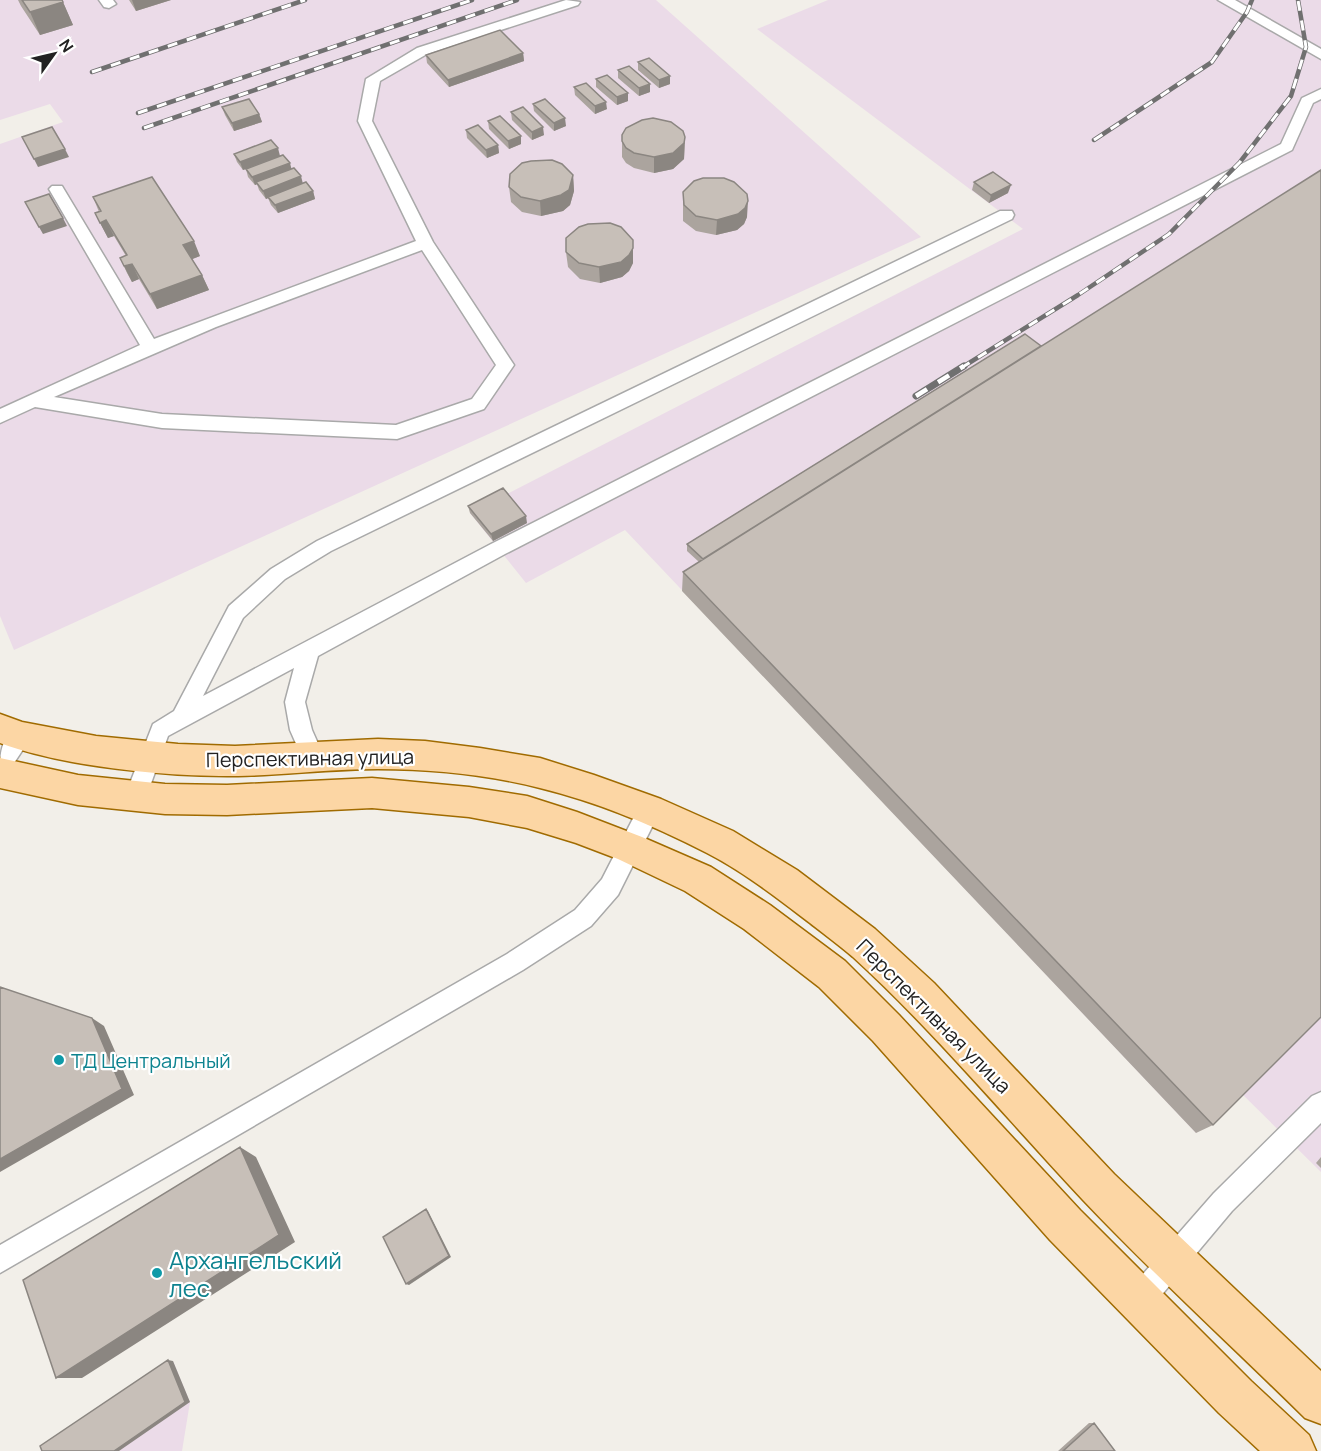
<svg xmlns="http://www.w3.org/2000/svg" width="1321" height="1451" font-family="Manrope,sans-serif">
  <rect width="100%" height="100%" fill="#f2efe9"/>
  <path fill="#ebdbe8" d="M 0,0 L 656,0 L 921,237 L 14,650 L 0,616 L 0,144 L 63,122 L 50,104 L 0,120 Z
    M 828,0 L 1321,0 L 1321,1172 L 1240,1092 L 1196,1133 L 625,530 L 526,583 L 470,513 L 1023,229 L 757,29 Z
    M 173,1361 L 190,1402 L 182,1451 L 40,1451 Z"/>
  <g fill="none" stroke-linecap="round" stroke-linejoin="round">
    <defs>
      <path id="lane" d="M 99,0 L 113,0 L 116,4 L 109,8 L 104,7 Z
        M 566,0 L 580,2 L 578,5 L 427,54 L 380,81 L 372,121 L 433,242 L 514,365 L 484,409 L 397,439 L 162,428 L 35,407 L 0,423 L 0,409 L 140,345 L 49,189 L 52,186 L 62,186 L 154,339 L 416,241 L 358,121 L 366,79 L 417,48 ZM 422,250 L 496,365 L 472,399 L 396,425 L 162,414 L 54,397 L 216,327 Z
        M 1218,0 L 1235,0 L 1321,49 L 1321,59 Z
        M 1321,89 L 1321,99 L 1313,103 L 1292,150 L 505,554 L 318,656 L 305,702 L 312,730 L 324,757 L 321,764 L 313,766 L 305,764 L 290,730 L 285,702 L 294,668 L 168,736 L 144,803 L 136,806 L 128,803 L 125,796 L 153,724 L 174,711 L 229,606 L 271,569 L 317,541 L 1000,211 L 1012,211 L 1014,215 L 1012,219 L 331,551 L 285,579 L 243,618 L 203,696 L 491,544 L 1281,144 L 1302,98 Z
        M 21,727 L 28,730 L 32,736 L 8,772 L 0,774 C 0,755 0,735 21,727 Z
        M 649,800 L 657,803 L 660,810 L 657,817 L 618,895 L 591,926 L 523,970 L 0,1273 L 0,1245 L 507,954 L 575,910 L 602,879 L 641,803 Z
        M 1321,1092 L 1321,1123 L 1232,1211 L 1149,1310 L 1139,1314 L 1129,1310 L 1125,1300 L 1129,1290 L 1214,1193 L 1312,1096 Z"/>
      <path id="primary" d="M 0,714 L 22,722 L 96,736 L 178,744 L 235,746 L 378,739 L 425,741 L 480,748 L 540,758 L 594,775 L 661,799 L 733,831 L 797,870 L 875,929 L 934,983 L 1114,1174 L 1321,1371 L 1321,1424 L 1305,1418 C 1231,1345 1154,1275 1083,1200 C 1006,1118 935,1032 853,957 C 839,945 824,934 810,923 C 777,898 744,872 707,853 C 655,826 597,802 540,788 C 489,775 431,769 378,769 C 331,769 285,775 238,776 C 169,777 64,767 0,743 Z
        M 0,758 L 78,775 L 165,784 L 227,785 L 372,778 L 469,787 L 527,796 L 577,812 L 642,837 L 711,867 L 770,905 L 845,961 L 899,1015 L 1080,1210 L 1251,1381 L 1309,1435 L 1316,1451 L 1260,1451 L 1219,1413 L 1050,1240 L 873,1041 L 819,987 L 744,929 L 685,891 L 618,859 L 576,843 L 527,828 L 469,817 L 372,808 L 227,815 L 165,814 L 78,805 L 0,788 Z"/>
    </defs>
    <use href="#lane" stroke="#a9a9a9" stroke-width="3"/>
    <use href="#primary" stroke="#a06b00" stroke-width="3"/>
    <use href="#lane" fill="#fff" fill-rule="evenodd"/>
    <use href="#primary" fill="#fcd6a4" fill-rule="evenodd"/>
    <defs>
      <path id="rail-far1" d="M 92,72 L 305,0
        M 138,113 L 472,0
        M 144,128 L 517,0
        M 1094,140 L 1212,62 L 1247,12 L 1252,0
        M 961,368 L 1078,295 L 1169,234 L 1240,162 L 1291,96 L 1306,47 L 1298,0"/>
      <path id="rail" d="M 916,396 L 964,366"/>
    </defs>
    <use href="#rail-far1" stroke="#707070" stroke-width="4.5"/>
    <use href="#rail" stroke="#707070" stroke-width="7"/>
    <use href="#rail-far1" stroke="#fff" stroke-width="3" stroke-dasharray="10" stroke-linecap="butt"/>
    <use href="#rail" stroke="#fff" stroke-width="4.5" stroke-dasharray="13" stroke-linecap="butt"/>
  </g>
  <path fill="#aba49e" d="M 18,0 L 62,0 L 73,25 L 40,35 L 21,6 Z
    M 129,0 L 171,0 L 136,11 Z
    M 523,53 L 524,61 L 449,87 L 427,63 L 426,55 Z
    M 638,62 L 670,84 L 659,88 L 638,70 Z
    M 618,70 L 650,92 L 639,96 L 618,78 Z
    M 596,79 L 628,101 L 617,105 L 596,87 Z
    M 574,87 L 607,109 L 595,114 L 575,95 Z
    M 533,104 L 566,126 L 554,131 L 534,111 Z
    M 222,107 L 259,114 L 262,122 L 234,131 L 225,115 Z
    M 511,112 L 544,135 L 532,140 L 512,120 Z
    M 488,121 L 521,144 L 509,149 L 489,129 Z
    M 466,130 L 498,145 L 499,153 L 487,158 L 467,138 Z
    M 622,135 L 685,137 L 684,159 L 673,169 L 654,173 L 634,168 L 626,163 L 622,157 Z
    M 234,154 L 280,156 L 303,184 L 313,191 L 315,199 L 278,213 L 271,205 L 268,198 L 266,199 L 259,190 L 257,184 L 255,185 L 248,177 L 246,169 L 243,170 L 237,162 Z
    M 573,175 L 574,191 L 570,205 L 563,211 L 541,216 L 522,212 L 511,202 L 509,187 Z
    M 974,182 L 1008,193 L 989,203 L 972,190 Z
    M 683,192 L 747,217 L 744,224 L 737,230 L 716,235 L 696,231 L 683,221 Z
    M 93,197 L 200,256 L 192,259 L 202,275 L 209,290 L 157,309 L 139,279 L 132,282 L 127,273 L 120,258 L 126,256 L 114,236 L 108,238 L 95,213 L 99,212 Z
    M 566,252 L 633,263 L 629,271 L 622,277 L 600,283 L 580,279 L 568,267 Z
    M 1025,334 L 1213,1125 L 1196,1133 L 682,591 L 683,572 L 699,562 L 687,551 L 687,544 Z
    M 468,506 L 527,523 L 493,541 L 470,513 Z
    M 1321,1157 L 1321,1168 L 1316,1163 Z
    M 1089,1423 L 1094,1423 L 1115,1451 L 1058,1451 Z"/>
  <path fill="#8b8681" d="M 132,0 L 171,0 L 136,11 Z
    M 63,2 L 73,25 L 40,35 L 30,12 Z
    M 523,53 L 524,61 L 449,87 L 448,80 Z
    M 670,76 L 670,84 L 659,88 L 659,80 Z
    M 650,84 L 650,92 L 639,96 L 639,88 Z
    M 628,93 L 628,101 L 617,105 L 617,97 Z
    M 606,102 L 607,109 L 595,114 L 595,106 Z
    M 259,114 L 262,122 L 234,131 L 232,123 Z
    M 565,118 L 566,126 L 554,131 L 554,123 Z
    M 543,127 L 544,135 L 532,140 L 532,132 Z
    M 521,136 L 521,144 L 509,149 L 508,141 Z
    M 685,137 L 684,159 L 673,169 L 654,173 L 654,157 Z
    M 498,145 L 499,153 L 487,158 L 486,150 Z
    M 278,148 L 280,156 L 243,170 L 240,162 Z
    M 65,149 L 69,157 L 38,167 L 34,159 Z
    M 290,163 L 292,171 L 255,185 L 252,177 Z
    M 573,175 L 574,191 L 570,205 L 563,211 L 541,216 L 540,201 Z
    M 301,176 L 303,184 L 266,199 L 263,191 Z
    M 1011,185 L 1008,193 L 989,203 L 991,195 Z
    M 313,191 L 315,199 L 278,213 L 275,205 Z
    M 748,201 L 747,217 L 744,224 L 737,230 L 716,235 L 717,220 Z
    M 63,218 L 67,226 L 43,234 L 39,227 Z
    M 106,220 L 114,236 L 108,238 L 100,223 Z
    M 633,240 L 633,263 L 629,271 L 622,277 L 600,283 L 599,267 Z
    M 194,241 L 200,256 L 190,260 L 183,245 Z
    M 132,264 L 139,279 L 132,282 L 124,266 Z
    M 202,275 L 209,290 L 157,309 L 150,294 Z
    M 526,516 L 527,523 L 493,541 L 491,534 Z
    M 92,1018 L 104,1026 L 134,1095 L 0,1172 L 0,1159 Z
    M 240,1147 L 256,1157 L 295,1242 L 82,1378 L 56,1378 Z
    M 426,1209 L 428,1211 L 451,1257 L 409,1285 L 406,1284 Z
    M 168,1360 L 173,1361 L 190,1402 L 119,1451 L 114,1451 Z"/>
  <path fill="#c7bfb8" stroke="#8b8681" stroke-width="1.5" d="M 22,0 L 62,0 L 63,2 L 30,12 Z
    M 500,30 L 523,53 L 448,80 L 426,55 Z
    M 649,58 L 670,76 L 659,80 L 638,62 Z
    M 629,66 L 650,84 L 639,88 L 618,70 Z
    M 607,75 L 628,93 L 617,97 L 596,79 Z
    M 586,83 L 606,102 L 595,106 L 574,87 Z
    M 249,99 L 259,114 L 232,123 L 222,107 Z
    M 545,99 L 565,118 L 554,123 L 533,104 Z
    M 523,107 L 543,127 L 532,132 L 511,112 Z
    M 500,116 L 521,136 L 508,141 L 488,121 Z
    M 653,118 L 671,122 L 683,131 L 685,137 L 684,143 L 673,153 L 654,157 L 634,153 L 626,148 L 622,141 L 622,135 L 626,128 L 642,120 Z
    M 478,125 L 498,145 L 486,150 L 466,130 Z
    M 52,127 L 65,149 L 34,159 L 22,137 Z
    M 271,140 L 278,148 L 240,162 L 234,154 Z
    M 283,155 L 290,163 L 252,177 L 246,169 Z
    M 552,160 L 562,164 L 573,175 L 569,190 L 561,195 L 540,201 L 521,197 L 509,187 L 510,174 L 522,163 L 531,161 Z
    M 294,168 L 301,176 L 263,191 L 256,182 Z
    M 1321,170 L 1321,1017 L 1213,1125 L 683,572 Z
    M 993,172 L 1011,185 L 991,195 L 974,182 Z
    M 152,177 L 194,241 L 183,245 L 202,275 L 150,294 L 132,264 L 124,266 L 120,258 L 127,255 L 106,220 L 100,223 L 95,213 L 101,211 L 93,197 Z
    M 703,178 L 724,178 L 734,182 L 747,194 L 748,201 L 745,208 L 738,214 L 717,220 L 696,216 L 684,205 L 683,192 L 694,181 Z
    M 306,182 L 313,191 L 275,205 L 268,197 Z
    M 49,194 L 63,218 L 39,227 L 25,202 Z
    M 610,223 L 621,227 L 633,240 L 633,248 L 629,255 L 621,262 L 599,267 L 579,263 L 566,252 L 566,238 L 579,227 L 588,224 Z
    M 1025,334 L 1041,346 L 703,559 L 687,544 Z
    M 503,488 L 526,516 L 491,534 L 468,506 Z
    M 0,987 L 92,1018 L 122,1089 L 0,1159 Z
    M 240,1147 L 279,1235 L 56,1378 L 23,1280 Z
    M 426,1209 L 449,1256 L 406,1284 L 383,1237 Z
    M 168,1360 L 185,1402 L 114,1451 L 42,1451 L 40,1446 Z
    M 1094,1423 L 1115,1451 L 1063,1451 Z"/>
  <g fill="#0f9aa8" stroke="#fff" stroke-width="2">
    <circle cx="59" cy="1060" r="6"/>
    <circle cx="157" cy="1273" r="6"/>
  </g>
  <g text-anchor="middle" dominant-baseline="central" stroke-width="4.5" stroke-linejoin="round" paint-order="stroke">
    <g font-size="20" fill="#222" stroke="#fff">
      <text transform="translate(310 758) rotate(-1)">Перспективная улица</text>
      <text transform="translate(934 1016) rotate(45)">Перспективная улица</text>
    </g>
    <g font-size="20" fill="#0d838f" stroke="#fff" text-anchor="start">
      <text x="71" y="1060">ТД Центральный</text>
    </g>
    <g font-size="24" fill="#0d838f" stroke="#fff" text-anchor="start">
      <text x="169" y="1259">Архангельский<tspan x="169" dy="28">лес</tspan></text>
    </g>
  </g>
  <g transform="translate(54 54) rotate(56)" stroke="#ffffff" stroke-width="4.5" paint-order="stroke">
  <path d="M0-4.5L10 22L0 15L-10 22Z" fill="#222222"/>
  <text y="-9" font-size="16" font-weight="bold" text-anchor="middle" fill="#222222">N</text>
  </g>
</svg>
